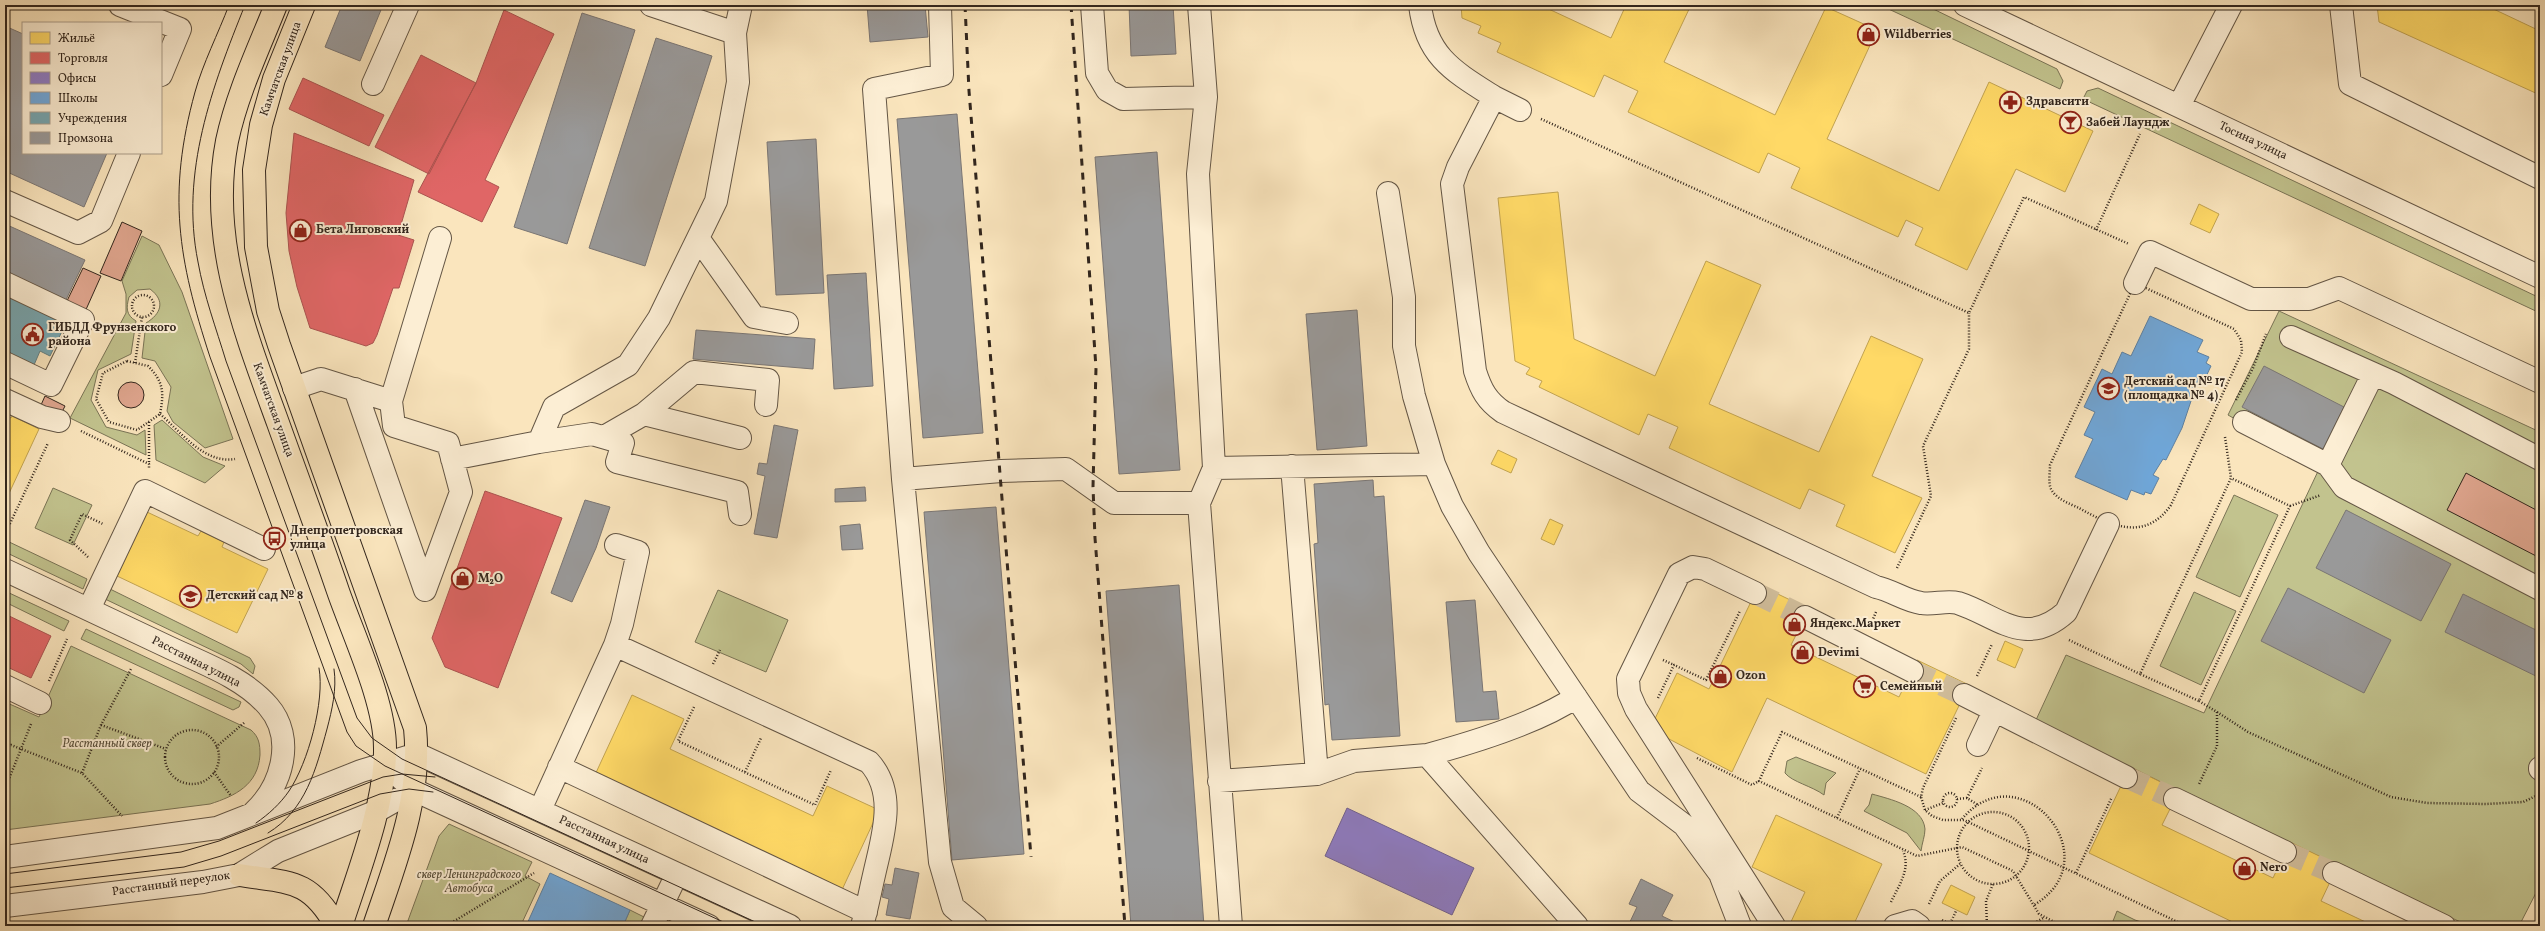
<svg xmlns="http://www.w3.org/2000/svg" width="2545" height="931" font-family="Vollkorn,serif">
  <rect width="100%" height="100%" fill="#fae5bd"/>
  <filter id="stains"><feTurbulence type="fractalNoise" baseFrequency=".005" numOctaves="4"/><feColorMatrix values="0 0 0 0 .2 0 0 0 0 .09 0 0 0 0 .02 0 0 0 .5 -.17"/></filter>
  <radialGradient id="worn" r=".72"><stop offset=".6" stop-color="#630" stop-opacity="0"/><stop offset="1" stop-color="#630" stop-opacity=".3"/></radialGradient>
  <path fill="#c2c38e" stroke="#7a7456" d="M 1880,5 L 1925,5 L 2057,69 L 2063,81 L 2060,89 Z
    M 2098,88 L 2540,298 L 2540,313 L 2083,99 L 2087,91 Z
    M 142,236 L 159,245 L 182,292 L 233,439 L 205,448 L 173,422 L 167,411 L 171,387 L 155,361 L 142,358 L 146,323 C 161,314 166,301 150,289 L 137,290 L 129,297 C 126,308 126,315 136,321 L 131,354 L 98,370 L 91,400 L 106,427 L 137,435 L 145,430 L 146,455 L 70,418 L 126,313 L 126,294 L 122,281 Z
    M 2279,311 L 2540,432 L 2540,885 L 2519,926 L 2469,926 L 2179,791 L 2036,720 L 2066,655 L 2204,713 L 2320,467 L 2228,415 Z
    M 162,420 L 203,457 L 225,466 L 205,483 L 156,460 L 154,425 Z
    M 53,488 L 92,505 L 73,545 L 35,528 Z
    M 2234,495 L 2278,515 L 2240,597 L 2196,577 Z
    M 5,540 L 87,579 L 83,589 L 5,552 Z
    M 110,589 L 250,658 L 255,666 L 253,674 L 241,664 L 105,599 Z
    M 718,590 L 788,620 L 766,672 L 695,642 Z
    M 5,591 L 69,621 L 64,631 L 5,602 Z
    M 2194,592 L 2236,611 L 2201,685 L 2160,666 Z
    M 86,629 L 241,702 L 239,707 L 233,710 L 81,639 Z
    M 71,646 L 251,730 C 259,737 260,744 260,755 C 258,785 235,796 210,804 L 5,830 L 5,702 L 39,717 Z
    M 1796,757 L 1836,773 L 1826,783 L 1824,795 C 1812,786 1792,782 1785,773 L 1787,761 Z
    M 1872,794 C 1889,799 1923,806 1925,829 C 1925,836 1922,843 1921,851 L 1907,833 L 1864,811 L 1869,805 Z
    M 449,824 L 532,862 L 525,876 L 540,884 L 521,925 L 523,926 L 406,926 L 439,836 Z
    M 630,910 L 646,918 L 643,926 L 623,926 Z
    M 2117,911 L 2135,920 L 2154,926 L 2111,926 Z"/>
  <path fill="#ffd966" stroke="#c2a350" d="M 1461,5 L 1540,5 L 1611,38 L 1626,5 L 1691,5 L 1664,62 L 1775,115 L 1826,7 L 1877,30 L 1827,139 L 1939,191 L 1989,82 L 2093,131 L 2065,192 L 2016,169 L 1967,270 L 1915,245 L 1923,228 L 1906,220 L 1898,237 L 1791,188 L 1800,168 L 1768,153 L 1759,173 L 1628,112 L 1638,91 L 1604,75 L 1594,97 L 1497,52 L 1501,43 L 1478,33 L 1481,26 L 1462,18 Z
    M 2377,5 L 2485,5 L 2540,31 L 2540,95 L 2379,22 Z
    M 1558,192 L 1574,339 L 1655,376 L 1706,261 L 1761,285 L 1709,404 L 1819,452 L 1871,336 L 1923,359 L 1872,476 L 1922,498 L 1895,553 L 1836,526 L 1845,505 L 1809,489 L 1800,509 L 1669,448 L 1678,427 L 1648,414 L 1639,435 L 1539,387 L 1542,381 L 1526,374 L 1530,368 L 1515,361 L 1498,198 Z
    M 2199,204 L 2219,214 L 2210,233 L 2190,224 Z
    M 5,415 L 11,418 L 12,416 L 39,429 L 5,502 L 5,430 L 7,425 L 5,424 Z
    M 1498,450 L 1517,459 L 1511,473 L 1491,464 Z
    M 147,512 L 198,536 L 201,531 L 224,542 L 222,547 L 268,569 L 237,633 L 117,576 Z
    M 1550,519 L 1563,525 L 1554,545 L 1541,539 Z
    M 1759,585 L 1809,609 L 1791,645 L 1899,697 L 1917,660 L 1969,685 L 1926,774 L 1767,698 L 1732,772 L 1650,729 L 1677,673 L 1709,689 Z
    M 2005,641 L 2023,649 L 2015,668 L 1997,660 Z
    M 632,695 L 684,719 L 670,749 L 813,816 L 827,786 L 879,810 L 841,892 L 594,777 Z
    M 2130,767 L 2179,791 L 2162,825 L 2273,878 L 2290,842 L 2338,865 L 2321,901 L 2374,926 L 2241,926 L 2089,853 Z
    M 1776,815 L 1882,864 L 1853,926 L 1789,926 L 1805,892 L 1752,867 Z
    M 1951,885 L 1975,897 L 1967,915 L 1942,903 Z"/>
  <path fill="#e06666" stroke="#ac5350" d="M 504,10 L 554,34 L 485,180 L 499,187 L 482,222 L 418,192 L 476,83 Z
    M 421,55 L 476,83 L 429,174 L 375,147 Z
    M 303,78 L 384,115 L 369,146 L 289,109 Z
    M 294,133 L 414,180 L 398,235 L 414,240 L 399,288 L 393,288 L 377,335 L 373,343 L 366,346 L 310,328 L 297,287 L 289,251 L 286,213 Z
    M 485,491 L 562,518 L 498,688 L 445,667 L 432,638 Z
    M 5,614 L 51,636 L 31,678 L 5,666 Z"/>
  <path fill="#8e7cc3" stroke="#726291" d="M 1347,808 L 1474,868 L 1452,915 L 1325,856 Z"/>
  <path fill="#6fa8dc" stroke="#5d81a3" d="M 2150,316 L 2203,340 L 2197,352 L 2209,357 L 2206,363 L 2211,366 L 2203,383 L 2198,380 L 2182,428 L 2166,460 L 2163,459 L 2153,475 L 2159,478 L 2151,494 L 2145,492 L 2144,495 L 2131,490 L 2127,500 L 2075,477 L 2093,439 L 2084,435 L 2095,412 L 2084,407 L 2102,369 L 2112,374 L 2122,352 L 2131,356 Z
    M 550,873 L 630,910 L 623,926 L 526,926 Z"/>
  <path fill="#76a5af" stroke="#627f83" d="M 8,291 L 68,319 L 50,356 L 40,351 L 34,365 L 5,351 L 5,297 Z"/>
  <path fill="#999" stroke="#7a7674" d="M 342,5 L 383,5 L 360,61 L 325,47 Z
    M 867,5 L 925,5 L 928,37 L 870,42 Z
    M 1129,5 L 1173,5 L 1176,54 L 1131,56 Z
    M 582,13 L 635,30 L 567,244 L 514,227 Z
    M 5,26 L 23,34 L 23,153 L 107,153 L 84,207 L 5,171 Z
    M 656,38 L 712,56 L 645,266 L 589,248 Z
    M 957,114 L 983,433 L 923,438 L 897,119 Z
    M 816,139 L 824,293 L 776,295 L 767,142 Z
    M 1157,152 L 1180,470 L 1119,474 L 1095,157 Z
    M 5,224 L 85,260 L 64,304 L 5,277 Z
    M 866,273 L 873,386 L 834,389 L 827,275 Z
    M 1357,310 L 1367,446 L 1317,450 L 1306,314 Z
    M 696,330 L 815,339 L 813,369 L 693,359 Z
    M 2264,366 L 2344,407 L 2323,449 L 2242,407 Z
    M 774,425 L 798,430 L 777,538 L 754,534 L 765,476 L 757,474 L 759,463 L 767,464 Z
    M 1373,480 L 1374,497 L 1384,496 L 1400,736 L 1332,740 L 1329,704 L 1325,705 L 1314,544 L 1318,543 L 1314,484 Z
    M 865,487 L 866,501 L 835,502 L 835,489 Z
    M 585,500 L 610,507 L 596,548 L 572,602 L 551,593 Z
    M 996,507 L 1024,854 L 952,860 L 924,512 Z
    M 2346,510 L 2451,564 L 2421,621 L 2316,568 Z
    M 860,524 L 863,549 L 842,550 L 840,526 Z
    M 1179,585 L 1204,926 L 1131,926 L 1106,591 Z
    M 2288,588 L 2391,640 L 2364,693 L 2261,641 Z
    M 2463,594 L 2540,632 L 2540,678 L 2445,632 Z
    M 1475,600 L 1483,692 L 1496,691 L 1499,719 L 1456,722 L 1446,602 Z
    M 895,868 L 919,873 L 910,919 L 886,915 L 889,899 L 882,897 L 885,884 L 892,885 Z
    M 1641,879 L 1673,895 L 1662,916 L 1683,926 L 1628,926 L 1637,907 L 1629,904 Z"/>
  <path fill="#e1a790" stroke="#32261d" d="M 122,222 L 142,231 L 121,281 L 100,273 Z
    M 83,268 L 101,276 L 84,314 L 65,305 Z
    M118 395a13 13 0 1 1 26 0a13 13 0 1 1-26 0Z
    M 45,396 L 65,406 L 61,414 L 41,405 Z
    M 2466,473 L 2540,512 L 2540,558 L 2447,510 Z"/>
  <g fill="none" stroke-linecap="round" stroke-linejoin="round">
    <path stroke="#d2bf9d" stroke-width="22" stroke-dasharray="22 11" stroke-linecap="butt" d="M 1755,593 L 1805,617
      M 1912,671 L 1964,695
      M 2126,777 L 2175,799
      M 2285,852 L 2334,873"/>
    <defs>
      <path id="minor" d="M 120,5 L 180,29 L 161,75
        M 651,5 L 735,33
        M 940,5 L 942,75 L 874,89 L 903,479 L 940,862 L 953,907 L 976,926
        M 1092,5 L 1097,73 L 1107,90 L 1123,99 L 1206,97
        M 1199,5 L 1206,97 L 1198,174 L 1214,468 L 1199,503 L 1231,926
        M 1420,5 C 1426,56 1453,71 1494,97 L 1458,167 L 1452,184 L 1475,371 C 1481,390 1487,401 1503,412 L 1876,587 C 1891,590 1906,601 1921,603 C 1933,605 1947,600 1958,603 C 1998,616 2025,649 2066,612 L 2108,524
        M 1965,5 L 2540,277
        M 2341,5 L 2350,84 L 2540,178
        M 373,84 L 408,5
        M 1494,97 L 1520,110
        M 2179,106 L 2231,5
        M 1388,193 L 1404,297 L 1404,346 L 1414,396 L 1434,464 L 1452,506 L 1479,553 L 1639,791 L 1684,825 L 1720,874 L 1740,926
        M 5,201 L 78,233 L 101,221 L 129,153
        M 698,238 L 754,317 L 787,323
        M 5,283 L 83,320 L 51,385 L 5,363
        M 2135,283 L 2150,252 L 2251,299 L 2309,299 L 2339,288 L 2540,382
        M 2291,337 L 2394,383 L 2540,459
        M 294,388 L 321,379 L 391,401 L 440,238
        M 355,389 L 425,590 L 461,492 L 448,443 L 394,426 L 391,401
        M 5,400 L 42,417 L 59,421
        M 644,414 L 694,372 L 768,380 L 766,405
        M 2244,422 L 2328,465 L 2344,487 L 2540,589
        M 604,437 L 644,414 L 740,438
        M 539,442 L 592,434 L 623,443 L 617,462 L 737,492 L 740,514
        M 452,459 L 539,442 L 554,407 L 628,365 L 659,318 L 716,201 L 738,82 L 735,33 L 741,5
        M 2328,465 L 2373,374
        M 1292,466 L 1317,774
        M 1214,468 L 1434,464
        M 903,479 L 1001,471 L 1066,469 L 1114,503 L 1199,503
        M 5,570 C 58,595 111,620 164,645 C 199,662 242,676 268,706 C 296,738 282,786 254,812
        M 1755,593 L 1705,569 L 1693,567 L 1679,574 L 1628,679 L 1629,693 L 1636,709 L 1774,926
        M 89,609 L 145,491 L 264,549
        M 1805,617 L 1912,671
        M 615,645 L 869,762 C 898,794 882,838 874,875 C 870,892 867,909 862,926
        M 5,686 L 40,703
        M 1964,695 L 2126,777
        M 1978,745 L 1994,711
        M 1427,755 C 1471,743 1538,723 1576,697
        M 385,764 L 414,790 L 709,926
        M 559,767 L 866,912
        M 2540,768 L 2540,769
        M 1219,781 L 1317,774 L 1354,761 L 1427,755 L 1577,926
        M 2175,799 L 2285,852
        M 540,810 L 615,645 L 622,624 L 638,552 L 616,545
        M 5,857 L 217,828 L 361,771 L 417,754 L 790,926
        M 2334,873 L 2444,926
        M 5,906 L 203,882 L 239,875 L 278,851 L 375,812 L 414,790
        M 652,926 L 677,874
        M 1895,926 L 1912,921 L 1919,926"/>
      <path id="major" d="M 276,5 C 258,50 237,94 227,141 C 208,240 245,332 278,423 C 298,479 319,535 338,591 C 354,637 385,702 385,748 C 386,803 358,873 341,926
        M 304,5 L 274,79 L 261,125 L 254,170 L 256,247 L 268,311 L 279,345 L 415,728 C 422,798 396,861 374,926
        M 239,875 C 287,883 309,877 336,926"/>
    </defs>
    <use href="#minor" stroke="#645645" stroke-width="24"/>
    <use href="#major" stroke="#32261d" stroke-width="24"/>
    <path stroke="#32261d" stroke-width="2.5" stroke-dasharray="1 2" stroke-linecap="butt" d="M 1541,119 L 1969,313 L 2024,197 L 2129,244
      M 2096,230 L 2140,134
      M 2135,283 L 2234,329 L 2241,340 L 2242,352 L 2171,505 C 2145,542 2111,526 2079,508 C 2070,504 2056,499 2051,489 C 2048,482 2050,473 2050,465 Z
      M132 306a11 11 0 1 1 22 0a11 11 0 1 1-22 0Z
      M 127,361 L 148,366 C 164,382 164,393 160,414 L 137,430 L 109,422 L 96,399 L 103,373 Z
      M 135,363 L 142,317
      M 2236,400 L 2253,368 L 2266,334
      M 160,414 C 181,432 204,464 235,459
      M 149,422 L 149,464
      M 81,431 L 149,464 L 149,469
      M 2225,437 L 2231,478 L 2140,674 L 2199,701 L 2290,506 L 2231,478
      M 2290,506 L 2321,495
      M 6,532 L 48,443
      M 88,557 L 70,540 L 82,514 L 103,524
      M 1897,568 L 1931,496 L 1923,446 L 1969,349 L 1969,313
      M 1871,624 L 1876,612
      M 2069,640 L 2140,674
      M 1663,660 L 1674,665
      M 713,664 L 720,650
      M 1977,676 L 1992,644
      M 49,681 L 67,639
      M 1658,698 L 1674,665 L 1706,680 L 1740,611
      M 2199,701 L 2217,712 L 2217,746 L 2199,784
      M 694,707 L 678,741 L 815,805 L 831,770
      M 2217,712 L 2248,732 L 2391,797 L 2427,803 L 2486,804 L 2523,802 L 2540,794
      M 1956,718 L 1923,788 L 1921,797 L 1925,810 L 1932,816 L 1943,820 L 1964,820 L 2186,926
      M 101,725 L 166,749
      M165 757a27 27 0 1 1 54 0a27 27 0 1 1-54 0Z
      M 5,747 L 11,745 L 82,773 L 122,816
      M 216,747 L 245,722
      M 1697,758 L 1752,785 L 1759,781
      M 214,772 L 231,796
      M 745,772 L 761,738
      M 82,773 L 101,725 L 131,669
      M 5,789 L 31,724
      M1943 800a7 7 0 1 1 14 0a7 7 0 1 1-14 0Z
      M 1921,797 L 1782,732 L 1759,781 L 1917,856 L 1962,847 L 2013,871 L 2039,914 L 2062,926
      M 1967,798 L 1982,768
      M 1957,799 L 1967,798 L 1978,805
      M 1925,810 L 1943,803
      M1957 848a36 36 0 1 1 72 0a36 36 0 1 1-72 0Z
      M 1837,818 L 1860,769
      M 1962,819 C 2020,750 2113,858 2034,905
      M 2076,873 L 2112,797
      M 1891,902 C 1899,885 1911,869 1903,851
      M 1929,904 L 1940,881 L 1960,864
      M 1942,920 L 1954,926
      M 446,926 L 534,873
      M 1949,926 L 1956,911
      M 1987,926 L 1986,901 L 1993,884
      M 2029,926 L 2043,918"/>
    <use href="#minor" stroke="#fceed4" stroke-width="22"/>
    <use href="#major" stroke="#fae5bd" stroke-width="22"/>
    <path stroke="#32261d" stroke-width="1" d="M 229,5 C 218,34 203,63 195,92 C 167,194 178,259 210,357 L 347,732 L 356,746 L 385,766 L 732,926
      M 245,5 C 212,87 180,172 198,262 C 204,296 216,328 226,361 L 357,718 L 372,738 L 402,759 L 764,926
      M 256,823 C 269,814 280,804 289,791 C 308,763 325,701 319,668
      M 268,833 C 306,810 316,769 327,729 C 332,710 337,689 334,669
      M 5,874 L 181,852 L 219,841 L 383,777 L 402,774 L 435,777
      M 5,888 L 184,867 L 221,856 L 380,794 L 409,789 L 433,792"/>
    <path stroke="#32261d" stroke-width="3" stroke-dasharray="7 7" stroke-linecap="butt" d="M 965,5 L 969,91 L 1031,857
      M 1071,5 L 1096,368 L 1093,487 L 1095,538 L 1125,926"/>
  </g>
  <defs>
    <symbol id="shop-ring" viewBox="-11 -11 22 22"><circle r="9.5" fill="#fceed4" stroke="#8f2418" stroke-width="1.5"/><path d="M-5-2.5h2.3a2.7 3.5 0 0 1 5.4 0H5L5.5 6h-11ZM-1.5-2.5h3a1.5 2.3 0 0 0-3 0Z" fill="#8f2418"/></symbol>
    <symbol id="pharmacy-ring" viewBox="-11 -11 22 22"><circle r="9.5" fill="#fceed4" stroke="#8f2418" stroke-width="1.5"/><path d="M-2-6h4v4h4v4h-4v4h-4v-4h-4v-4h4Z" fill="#8f2418"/></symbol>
    <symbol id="bar-ring" viewBox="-11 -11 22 22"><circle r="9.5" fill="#fceed4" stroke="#8f2418" stroke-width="1.5"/><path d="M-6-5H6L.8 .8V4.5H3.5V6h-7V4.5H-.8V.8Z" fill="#8f2418"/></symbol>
    <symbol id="civic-ring" viewBox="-11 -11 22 22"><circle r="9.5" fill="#fceed4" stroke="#8f2418" stroke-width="1.5"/><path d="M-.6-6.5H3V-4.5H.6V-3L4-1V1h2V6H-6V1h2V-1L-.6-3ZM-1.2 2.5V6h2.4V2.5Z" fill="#8f2418"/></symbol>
    <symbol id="school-ring" viewBox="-11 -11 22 22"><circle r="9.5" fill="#fceed4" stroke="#8f2418" stroke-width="1.5"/><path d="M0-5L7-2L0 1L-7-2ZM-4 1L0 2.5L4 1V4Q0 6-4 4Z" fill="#8f2418"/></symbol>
    <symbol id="bus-ring" viewBox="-11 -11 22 22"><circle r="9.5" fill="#fceed4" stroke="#8f2418" stroke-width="1.5"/><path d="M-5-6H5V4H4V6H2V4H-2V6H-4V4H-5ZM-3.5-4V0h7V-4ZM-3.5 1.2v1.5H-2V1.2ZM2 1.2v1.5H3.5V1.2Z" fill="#8f2418"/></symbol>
    <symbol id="supermarket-ring" viewBox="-11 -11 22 22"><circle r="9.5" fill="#fceed4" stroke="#8f2418" stroke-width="1.5"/><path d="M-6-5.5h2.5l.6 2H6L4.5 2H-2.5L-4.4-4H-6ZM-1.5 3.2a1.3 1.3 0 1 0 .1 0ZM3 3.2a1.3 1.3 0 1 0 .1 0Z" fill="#8f2418"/></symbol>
  </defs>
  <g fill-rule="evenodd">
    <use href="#shop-ring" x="1856" y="22" width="25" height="25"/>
    <use href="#pharmacy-ring" x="1998" y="90" width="25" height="25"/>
    <use href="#bar-ring" x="2058" y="110" width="25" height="25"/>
    <use href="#shop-ring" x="288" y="218" width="25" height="25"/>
    <use href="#civic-ring" x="20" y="322" width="25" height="25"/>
    <use href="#school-ring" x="2096" y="376" width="25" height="25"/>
    <use href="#bus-ring" x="262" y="526" width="25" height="25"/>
    <use href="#shop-ring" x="450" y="566" width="25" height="25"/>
    <use href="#school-ring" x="178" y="584" width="25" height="25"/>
    <use href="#shop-ring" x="1782" y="612" width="25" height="25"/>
    <use href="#shop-ring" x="1790" y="640" width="25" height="25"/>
    <use href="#shop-ring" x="1708" y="664" width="25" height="25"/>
    <use href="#supermarket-ring" x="1852" y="674" width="25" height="25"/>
    <use href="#shop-ring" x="2232" y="856" width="25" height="25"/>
  </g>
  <g text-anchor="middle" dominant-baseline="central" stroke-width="4" stroke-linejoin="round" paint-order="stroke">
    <g font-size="12" font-weight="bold" fill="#32261d" stroke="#fceed4" text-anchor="start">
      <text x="1884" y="35">Wildberries</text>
      <text x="2026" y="102">Здравсити</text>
      <text x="2086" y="123">Забей Лаундж</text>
      <text x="316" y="230">Бета Лиговский</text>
      <text x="48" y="328">ГИБДД Фрунзенского<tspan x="48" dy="14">района</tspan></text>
      <text x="2124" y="382">Детский сад № 17<tspan x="2124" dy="14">(площадка № 4)</tspan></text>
      <text x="290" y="531">Днепропетровская<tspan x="290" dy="14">улица</tspan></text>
      <text x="478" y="579">М₂O</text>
      <text x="206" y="596">Детский сад № 8</text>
      <text x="1810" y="624">Яндекс.Маркет</text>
      <text x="1818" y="653">Devimi</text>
      <text x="1736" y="676">Ozon</text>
      <text x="1880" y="687">Семейный</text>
      <text x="2260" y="868">Nero</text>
    </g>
    <g font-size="12" fill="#32261d" stroke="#fceed4">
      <text transform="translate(281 69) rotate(-70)">Камчатская улица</text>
      <text transform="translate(2253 141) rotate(25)">Тосина улица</text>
      <text transform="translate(273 410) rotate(70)">Камчатская улица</text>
      <text transform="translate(196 662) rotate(27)">Расстанная улица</text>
      <text transform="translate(604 840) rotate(25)">Расстанная улица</text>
      <text transform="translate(171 884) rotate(-8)">Расстанный переулок</text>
    </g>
    <g font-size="12" font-style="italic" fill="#564d39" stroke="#fceed4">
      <text x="107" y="744">Расстанный сквер</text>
      <text x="469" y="875">сквер Ленинградского<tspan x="469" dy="14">Автобуса</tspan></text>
    </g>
  </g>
  <rect width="2545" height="931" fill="none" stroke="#fae5bd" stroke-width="20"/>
  <rect x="6" y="6" width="2533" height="919" fill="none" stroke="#32261d" stroke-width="2"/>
  <rect x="10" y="10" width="2525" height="911" fill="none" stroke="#32261d"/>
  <rect x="22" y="22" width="140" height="132" fill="#fceed4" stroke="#ab9e8b"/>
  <rect x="30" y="32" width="20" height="12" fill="#ffd966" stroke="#ab9e8b"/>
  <text x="58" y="42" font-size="12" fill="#32261d">Жильё</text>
  <rect x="30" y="52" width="20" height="12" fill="#e06666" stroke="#ab9e8b"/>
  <text x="58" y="62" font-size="12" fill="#32261d">Торговля</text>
  <rect x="30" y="72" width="20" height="12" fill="#8e7cc3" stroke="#ab9e8b"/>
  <text x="58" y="82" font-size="12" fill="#32261d">Офисы</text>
  <rect x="30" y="92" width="20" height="12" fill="#6fa8dc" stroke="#ab9e8b"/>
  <text x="58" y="102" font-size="12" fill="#32261d">Школы</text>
  <rect x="30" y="112" width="20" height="12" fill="#76a5af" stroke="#ab9e8b"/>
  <text x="58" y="122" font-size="12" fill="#32261d">Учреждения</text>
  <rect x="30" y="132" width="20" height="12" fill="#999999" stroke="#ab9e8b"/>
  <text x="58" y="142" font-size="12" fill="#32261d">Промзона</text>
  <rect width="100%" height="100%" filter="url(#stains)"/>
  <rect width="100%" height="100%" fill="url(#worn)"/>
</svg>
